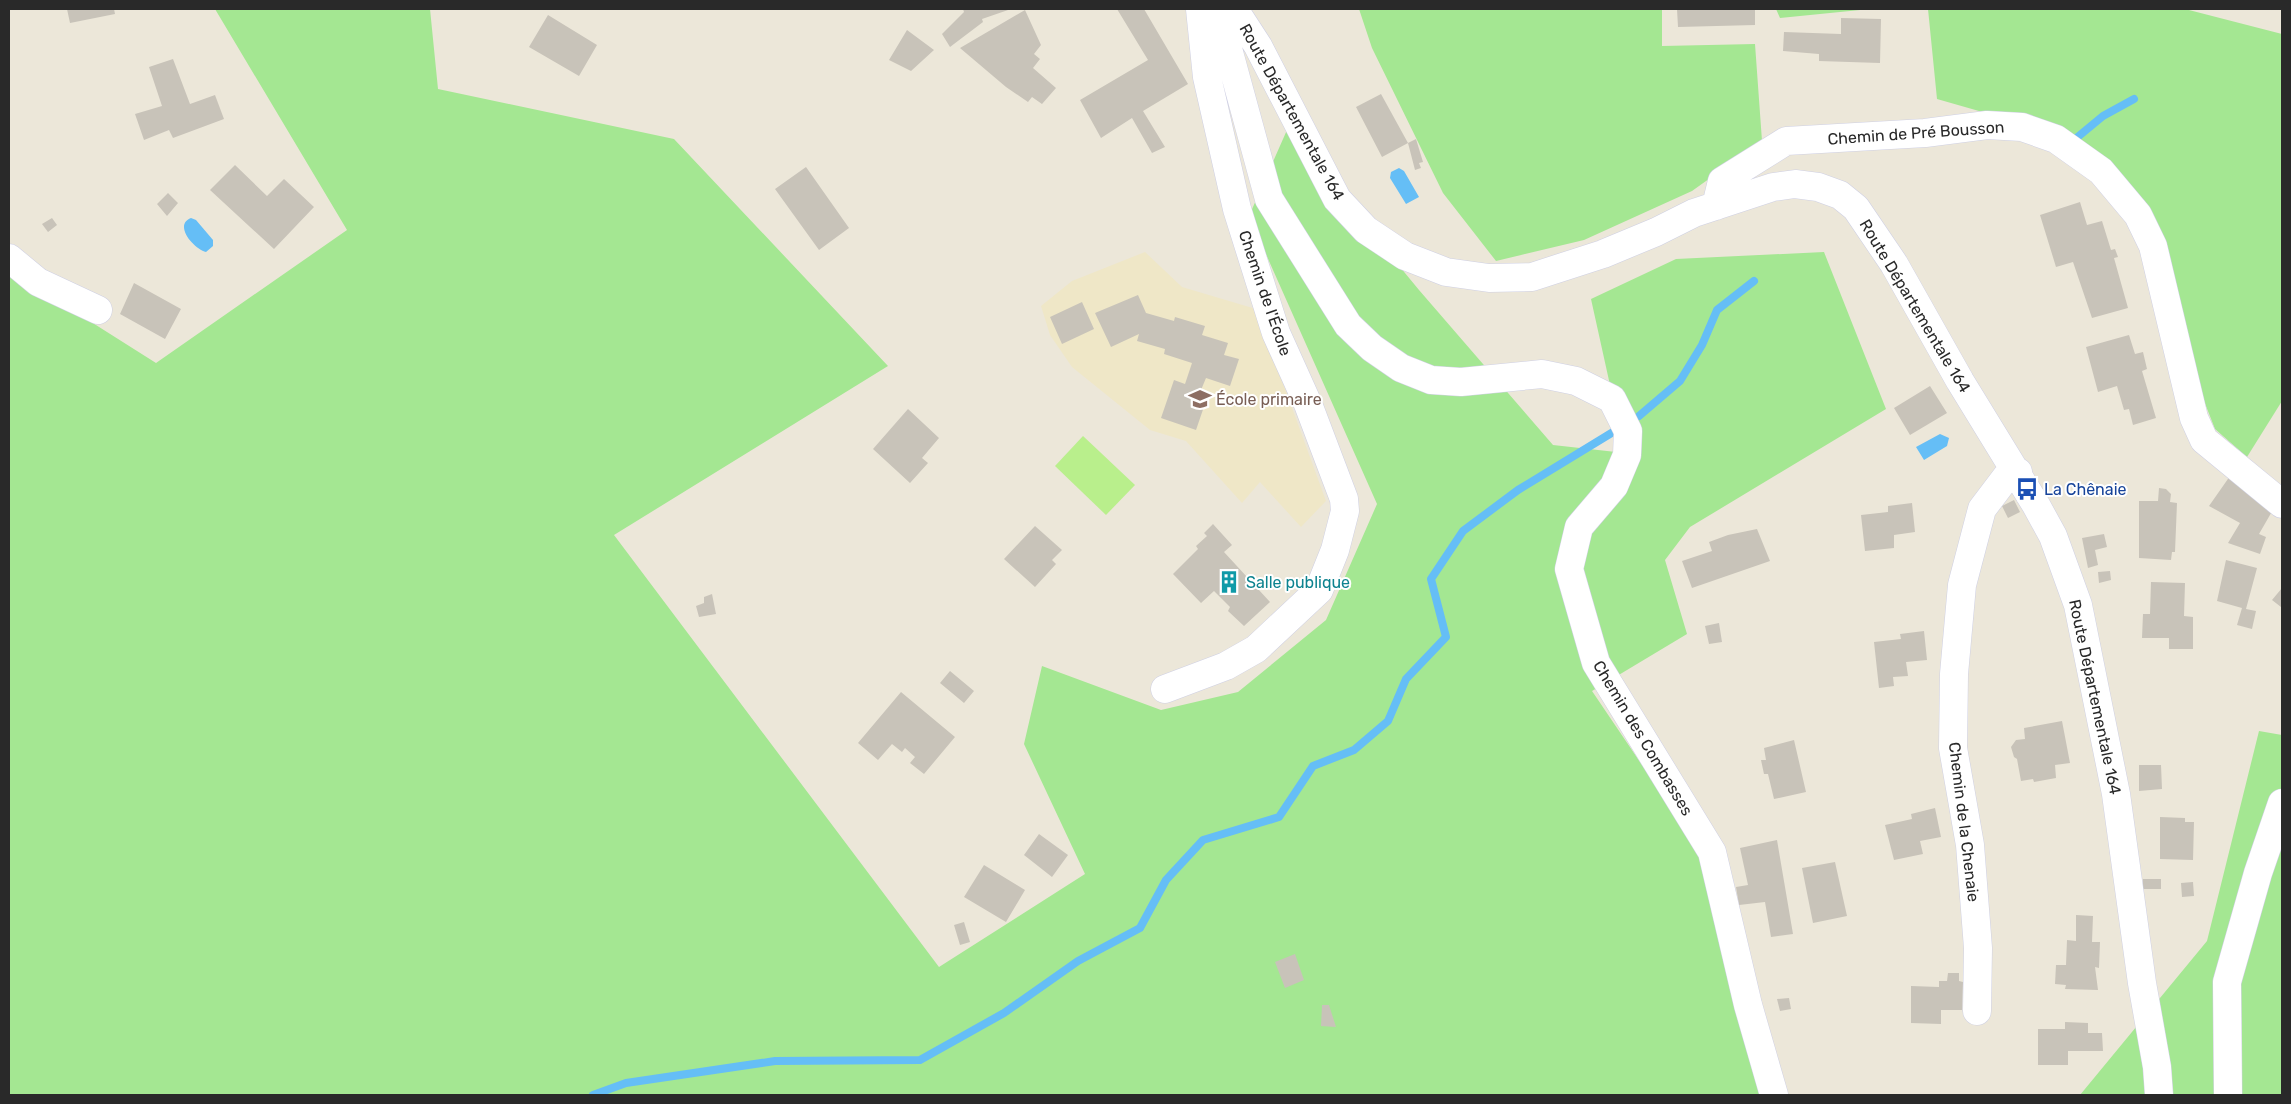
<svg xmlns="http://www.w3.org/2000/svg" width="2291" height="1104" font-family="Rubik,sans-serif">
  <rect width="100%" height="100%" fill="#ece7d9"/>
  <path fill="#efe7c7" d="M 1145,252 L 1182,287 L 1256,309 L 1326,501 L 1301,527 L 1260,482 L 1242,503 L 1186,441 L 1150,430 L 1072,367 L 1050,335 L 1041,306 L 1072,281 Z"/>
  <path fill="#a4e792" d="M 215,9 L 430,9 L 438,89 L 674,139 L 888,366 L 614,535 L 939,967 L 1085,874 L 1024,744 L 1042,666 L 1161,710 L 1238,692 L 1326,620 L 1377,504 L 1249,216 L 1287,130 L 1419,290 L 1553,445 L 1625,453 L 1591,299 L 1676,259 L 1824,252 L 1886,409 L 1690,527 L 1665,560 L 1687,634 L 1592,691 L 1707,861 L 1761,1095 L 9,1095 L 9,270 L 156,363 L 347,230 Z
    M 1359,9 L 1662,9 L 1662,46 L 1755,44 L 1762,141 L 1692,191 L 1584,240 L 1496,261 L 1443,193 L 1372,48 Z
    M 1776,9 L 1870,9 L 1780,18 Z
    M 1928,9 L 2185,9 L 2282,34 L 2282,401 L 2247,457 L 2215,429 L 2195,378 L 2153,229 L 2073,138 L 1937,99 Z
    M 2259,731 L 2282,735 L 2282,1095 L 2080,1095 L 2207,941 Z"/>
  <path fill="#b9ef8c" d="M 1083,436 L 1135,485 L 1106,515 L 1055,466 Z"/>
  <path fill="#65bef6" d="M 1399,168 L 1404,171 L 1419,197 L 1406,204 L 1390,178 L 1391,172 Z
    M 191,218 L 196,220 L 213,240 L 213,246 L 206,252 C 194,249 173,225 191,218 Z
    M 1940,434 L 1949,438 L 1947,446 L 1924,460 L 1916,447 Z"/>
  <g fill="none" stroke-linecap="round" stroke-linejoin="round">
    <path stroke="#65bef6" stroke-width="8" d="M 2074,140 L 2103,116 L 2134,99
      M 1639,416 L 1680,381 L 1702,345 L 1717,310 L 1754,281
      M 593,1095 L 626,1083 L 775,1061 L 920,1060 L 1004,1013 L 1078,961 L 1140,928 L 1166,880 L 1203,840 L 1279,817 L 1313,766 L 1354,750 L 1388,721 L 1406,679 L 1446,637 L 1431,579 L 1463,531 L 1518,490 L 1618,429"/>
  </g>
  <path fill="#c8c3b9" d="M 67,9 L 114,9 L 115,14 L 70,23 Z
    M 963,9 L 1011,9 L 982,19 L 983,22 L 950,47 L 942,34 L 964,12 Z
    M 1117,9 L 1144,9 L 1188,84 L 1143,111 L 1165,147 L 1152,153 L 1132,118 L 1101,138 L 1080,100 L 1148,60 Z
    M 1677,9 L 1755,9 L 1755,25 L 1678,27 Z
    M 1025,10 L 1041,45 L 1034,54 L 1040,59 L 1033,68 L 1056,88 L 1042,104 L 1032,97 L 1028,102 L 1006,87 L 960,48 Z
    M 548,15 L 597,45 L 579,76 L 529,47 Z
    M 1841,18 L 1881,19 L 1880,63 L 1819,61 L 1819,54 L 1783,51 L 1784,32 L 1841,34 Z
    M 907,30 L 934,50 L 911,71 L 889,60 Z
    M 173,59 L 190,104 L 215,95 L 224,119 L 173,138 L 169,130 L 144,140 L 135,114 L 162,106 L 149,67 Z
    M 1381,94 L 1408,143 L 1416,139 L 1423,162 L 1419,163 L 1421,168 L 1415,170 L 1408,143 L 1382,157 L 1356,107 Z
    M 235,165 L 267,196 L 284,179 L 314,207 L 274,249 L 210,190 Z
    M 806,167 L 849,228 L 819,250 L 775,189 Z
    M 168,193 L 178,203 L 167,216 L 157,204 Z
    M 2080,202 L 2087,225 L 2102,221 L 2111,250 L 2115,249 L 2118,257 L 2114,258 L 2128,308 L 2092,318 L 2073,262 L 2056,267 L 2040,215 Z
    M 52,218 L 57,225 L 48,232 L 42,224 Z
    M 134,283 L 181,309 L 165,339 L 120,314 Z
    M 1138,295 L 1146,313 L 1174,321 L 1175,317 L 1205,326 L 1202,335 L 1228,343 L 1224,355 L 1239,359 L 1230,386 L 1206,378 L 1201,390 L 1209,392 L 1196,430 L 1161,418 L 1174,380 L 1185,384 L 1192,363 L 1164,354 L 1165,349 L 1137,341 L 1139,334 L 1111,347 L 1095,313 Z
    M 1082,302 L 1094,329 L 1062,344 L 1050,317 Z
    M 2129,335 L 2135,354 L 2143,352 L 2147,369 L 2142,371 L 2156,418 L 2133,425 L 2129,409 L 2124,410 L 2117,386 L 2098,392 L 2086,347 Z
    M 1930,386 L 1947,413 L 1910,435 L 1894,408 Z
    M 908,409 L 939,438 L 922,458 L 928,463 L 910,483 L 873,449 Z
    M 2230,476 L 2274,508 L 2259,534 L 2266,537 L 2260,554 L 2228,543 L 2240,523 L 2209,506 Z
    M 2159,488 L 2166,489 L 2171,494 L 2170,502 L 2177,503 L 2175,552 L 2172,552 L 2171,560 L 2139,558 L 2139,501 L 2158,501 Z
    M 2014,500 L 2020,512 L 2008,518 L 2002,506 Z
    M 1912,503 L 1915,532 L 1894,535 L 1894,548 L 1865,551 L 1861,515 L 1888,512 L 1888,506 Z
    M 1213,524 L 1232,545 L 1224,552 L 1270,602 L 1244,626 L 1228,611 L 1230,607 L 1214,591 L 1201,603 L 1173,574 L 1198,549 L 1196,546 L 1207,536 L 1204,533 Z
    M 1035,526 L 1062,550 L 1052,560 L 1056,564 L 1035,587 L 1004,559 Z
    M 1757,529 L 1770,561 L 1692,588 L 1682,561 L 1712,551 L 1709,542 L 1728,535 Z
    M 2104,534 L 2107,547 L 2095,550 L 2098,565 L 2088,568 L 2082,538 Z
    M 2226,560 L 2257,568 L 2246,609 L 2256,611 L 2252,629 L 2237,625 L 2242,608 L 2217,601 Z
    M 2110,571 L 2111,580 L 2099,583 L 2098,572 Z
    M 2151,582 L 2185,583 L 2184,616 L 2193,617 L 2193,649 L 2169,649 L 2169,638 L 2142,638 L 2143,614 L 2150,614 Z
    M 2282,588 L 2282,606 L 2281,607 L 2272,600 Z
    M 712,594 L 716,614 L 699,617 L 696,606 L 704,603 L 704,597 Z
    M 1719,623 L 1722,642 L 1709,644 L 1705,626 Z
    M 1924,631 L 1927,660 L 1906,662 L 1908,676 L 1893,677 L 1894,686 L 1879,688 L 1874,642 L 1901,639 L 1900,634 Z
    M 950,671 L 974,691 L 964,703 L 940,683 Z
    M 901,692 L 955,737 L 924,774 L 910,763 L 915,757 L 905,748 L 902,752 L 892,744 L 878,760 L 858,743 Z
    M 2062,721 L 2070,763 L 2055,765 L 2056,778 L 2034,782 L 2033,779 L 2021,781 L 2017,759 L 2014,757 L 2011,747 L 2016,740 L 2025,739 L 2024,728 Z
    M 1794,740 L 1806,792 L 1774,799 L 1768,774 L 1764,774 L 1761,760 L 1766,760 L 1764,748 Z
    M 2139,765 L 2161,765 L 2162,789 L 2139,791 Z
    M 1935,808 L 1941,837 L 1920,841 L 1923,854 L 1894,860 L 1885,825 L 1912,819 L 1911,814 Z
    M 2160,817 L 2185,818 L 2185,822 L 2194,822 L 2193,860 L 2160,859 Z
    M 1039,834 L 1068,855 L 1052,877 L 1024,855 Z
    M 1777,840 L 1793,934 L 1771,937 L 1765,902 L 1739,905 L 1736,887 L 1748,885 L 1740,848 Z
    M 1835,862 L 1847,916 L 1813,923 L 1802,868 Z
    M 984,865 L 1025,890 L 1006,922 L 964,897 Z
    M 2143,879 L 2161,879 L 2161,889 L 2143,889 Z
    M 2193,882 L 2194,896 L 2182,897 L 2181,883 Z
    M 2076,915 L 2093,916 L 2092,942 L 2100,942 L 2099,968 L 2095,967 L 2098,990 L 2065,989 L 2066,985 L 2055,984 L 2056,965 L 2066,965 L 2067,940 L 2076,941 Z
    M 964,922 L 970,942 L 960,945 L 954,925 Z
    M 1295,954 L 1304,980 L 1285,988 L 1275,962 Z
    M 1948,973 L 1959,973 L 1959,981 L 1963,982 L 1962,1010 L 1941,1010 L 1941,1024 L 1911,1023 L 1911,986 L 1939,987 L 1939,981 L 1947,981 Z
    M 1789,998 L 1791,1009 L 1780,1011 L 1777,999 Z
    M 1322,1005 L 1329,1005 L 1336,1027 L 1321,1026 Z
    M 2065,1022 L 2088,1023 L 2088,1033 L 2102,1033 L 2103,1051 L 2068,1051 L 2068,1065 L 2038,1065 L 2038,1029 L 2065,1029 Z"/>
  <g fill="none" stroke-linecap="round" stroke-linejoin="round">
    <defs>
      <path id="minor" d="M 1204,9 L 1227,45 L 1269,199 L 1348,325 L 1372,348 L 1401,368 L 1431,380 L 1461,382 L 1542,374 L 1576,381 L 1612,399 L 1628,431 L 1627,455 L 1614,486 L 1579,527 L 1569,569 L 1596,663 L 1712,852 L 1748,1005 L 1774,1095
        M 1234,9 L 1258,46 L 1337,199 L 1366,230 L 1405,256 L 1446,272 L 1489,278 L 1532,277 L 1603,254 L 1656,232 L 1694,213 L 1773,187 L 1795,184 L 1818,187 L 1840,195 L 1856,208 L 1894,264 L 1960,381 L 2036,505 L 2053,536 L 2078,605 L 2116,794 L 2142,983 L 2157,1067 L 2159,1095
        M 1716,206 L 1722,181 L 1786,141 L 1925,133 L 1987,125 L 2022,127 L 2056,139 L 2101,171 L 2138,215 L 2153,246 L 2194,418 L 2204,440 L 2282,504
        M 9,258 L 38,282 L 98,310
        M 1165,689 L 1226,666 L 1256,649 L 1319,590 L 1335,550 L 1345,511 L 1344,499 L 1308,404 L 1276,333 L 1237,209 L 1207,77 L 1200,9
        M 1977,1011 L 1978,948 L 1970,845 L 1953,748 L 1954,674 L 1962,585 L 1982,509 L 2007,476 L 2018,472
        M 2228,1095 L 2227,982 L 2258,873 L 2282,803"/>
    </defs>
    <use href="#minor" stroke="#cfd0e3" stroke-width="29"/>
    <use href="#minor" stroke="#fff" stroke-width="28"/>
  </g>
  <defs>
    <symbol id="school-bare" viewBox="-9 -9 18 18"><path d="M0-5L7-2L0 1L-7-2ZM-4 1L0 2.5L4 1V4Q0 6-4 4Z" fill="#8d6e63" stroke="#fff" stroke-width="2.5" paint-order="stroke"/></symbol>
    <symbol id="bus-bare" viewBox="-9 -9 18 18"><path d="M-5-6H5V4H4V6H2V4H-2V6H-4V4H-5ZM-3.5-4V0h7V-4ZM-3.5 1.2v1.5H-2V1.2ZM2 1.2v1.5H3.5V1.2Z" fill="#1a4fb4" stroke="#fff" stroke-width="2.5" paint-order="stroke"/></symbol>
    <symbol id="building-bare" viewBox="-9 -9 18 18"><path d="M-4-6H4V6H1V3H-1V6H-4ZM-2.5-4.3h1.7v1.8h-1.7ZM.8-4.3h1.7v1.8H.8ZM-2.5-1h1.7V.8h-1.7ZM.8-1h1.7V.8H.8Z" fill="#0f9aa8" stroke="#fff" stroke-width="2.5" paint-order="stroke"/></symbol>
  </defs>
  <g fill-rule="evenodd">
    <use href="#school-bare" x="1184" y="383" width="32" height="32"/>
    <use href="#bus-bare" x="2011" y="473" width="32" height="32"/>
    <use href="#building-bare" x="1213" y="566" width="32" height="32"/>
  </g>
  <g text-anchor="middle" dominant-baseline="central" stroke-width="4" stroke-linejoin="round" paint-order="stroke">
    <g font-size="16" fill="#292929" stroke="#fff">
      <text transform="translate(1292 112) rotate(61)">Route Départementale 164</text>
      <text transform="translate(1916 133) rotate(-4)">Chemin de Pré Bousson</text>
      <text transform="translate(1265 293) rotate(71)">Chemin de l'École</text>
      <text transform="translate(1915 306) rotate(59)">Route Départementale 164</text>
      <text transform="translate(2095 697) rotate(78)">Route Départementale 164</text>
      <text transform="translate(1643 738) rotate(59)">Chemin des Combasses</text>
      <text transform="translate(1964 822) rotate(83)">Chemin de la Chenaie</text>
    </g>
    <g font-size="16" fill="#785e54" stroke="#fff" text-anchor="start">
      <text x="1216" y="399">École primaire</text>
    </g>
    <g font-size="16" fill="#164399" stroke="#fff" text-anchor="start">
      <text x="2044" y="489">La Chênaie</text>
    </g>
    <g font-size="16" fill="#0d838f" stroke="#fff" text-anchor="start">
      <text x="1246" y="582">Salle publique</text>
    </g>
  </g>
  <rect width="2291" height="1104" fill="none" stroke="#292929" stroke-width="20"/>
</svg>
